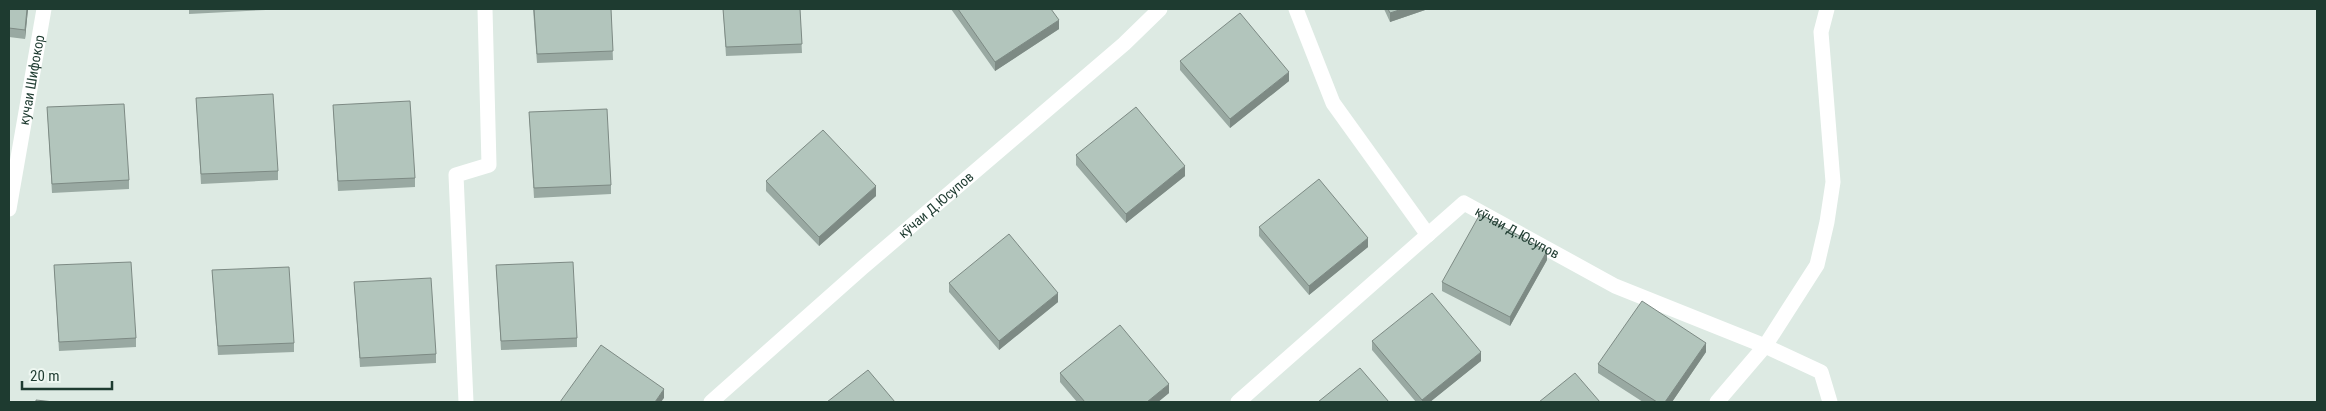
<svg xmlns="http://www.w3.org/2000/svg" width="2326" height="411" font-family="'Roboto Condensed',sans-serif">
  <rect width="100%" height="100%" fill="#ddeae3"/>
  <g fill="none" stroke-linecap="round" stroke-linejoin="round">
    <g stroke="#fff" stroke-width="15">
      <path d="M 1296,9 L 1333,103 L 1428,235"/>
      <path id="s1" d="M 9,209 L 44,9"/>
      <path d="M 466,402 L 456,175 L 489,165 L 485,9"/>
      <path id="s2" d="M 711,402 L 862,268 L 1124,44 L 1160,9"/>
      <path id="s3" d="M 1238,402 L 1464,203 L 1615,286 L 1765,346 L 1821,372 L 1830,402"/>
      <path d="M 1717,402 L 1765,346 L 1817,265 L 1827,222 L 1833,182 L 1821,32 L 1827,9"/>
    </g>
  </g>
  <path fill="#99a9a2" d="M 9,9 L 28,9 L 25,39 L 9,37 Z
    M 189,9 L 266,9 L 266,10 L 189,14 Z
    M 533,9 L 611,9 L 613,60 L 537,63 Z
    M 723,9 L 800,9 L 802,53 L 726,56 Z
    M 951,9 L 1051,9 L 1059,29 L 995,71 Z
    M 1384,9 L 1428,9 L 1390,22 Z
    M 1180,61 L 1289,81 L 1230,128 L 1180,70 Z
    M 196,98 L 278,171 L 278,180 L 201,184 Z
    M 333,105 L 415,178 L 415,187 L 338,191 Z
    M 47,107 L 129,180 L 129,189 L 52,193 Z
    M 529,112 L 611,185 L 611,194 L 534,198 Z
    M 1076,155 L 1185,176 L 1126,223 L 1076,165 Z
    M 766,181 L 876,196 L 819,246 L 766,191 Z
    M 1259,227 L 1368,247 L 1309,295 L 1259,236 Z
    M 1547,260 L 1510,326 L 1442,291 L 1442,282 Z
    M 54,265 L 136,338 L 136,347 L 59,351 Z
    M 496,265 L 577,338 L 577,347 L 501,350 Z
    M 212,270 L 294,343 L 294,352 L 218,355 Z
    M 354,282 L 436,354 L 436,363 L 360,367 Z
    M 949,283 L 1058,302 L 999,350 L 949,292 Z
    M 1372,341 L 1481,361 L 1430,402 L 1416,402 L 1372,350 Z
    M 1706,352 L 1672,402 L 1643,402 L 1598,373 L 1598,364 Z
    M 1060,373 L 1169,393 L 1158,402 L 1077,402 L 1060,382 Z"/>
  <path fill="#7d8a84" d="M 27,9 L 28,9 L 25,39 L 25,30 Z
    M 1402,9 L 1428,9 L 1390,22 L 1390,13 Z
    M 1059,20 L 1059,29 L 995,71 L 995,62 Z
    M 1289,72 L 1289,81 L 1230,128 L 1230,119 Z
    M 1185,166 L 1185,176 L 1126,223 L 1126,214 Z
    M 876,186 L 876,196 L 819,246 L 819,237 Z
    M 1368,238 L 1368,247 L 1309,295 L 1309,286 Z
    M 1547,251 L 1547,260 L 1510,326 L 1510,317 Z
    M 1058,293 L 1058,302 L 999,350 L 999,341 Z
    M 1706,343 L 1706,352 L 1672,402 L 1665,402 Z
    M 1481,352 L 1481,361 L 1430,402 L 1422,402 L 1422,400 Z
    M 1169,384 L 1169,393 L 1158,402 L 1147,402 Z
    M 664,389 L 664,398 L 661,402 L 655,402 Z"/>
  <path fill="#b2c5bc" stroke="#7d8a84" d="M 9,9 L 27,9 L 25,30 L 9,28 Z
    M 534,9 L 611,9 L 613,51 L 537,54 Z
    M 723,9 L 800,9 L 802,44 L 726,47 Z
    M 958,9 L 1051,9 L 1059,20 L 995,62 Z
    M 1388,9 L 1402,9 L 1390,13 Z
    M 1240,13 L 1289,72 L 1230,119 L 1180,61 Z
    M 273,94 L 278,171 L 201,174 L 196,98 Z
    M 410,101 L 415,178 L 338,181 L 333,105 Z
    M 124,104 L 129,180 L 52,184 L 47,107 Z
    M 1136,107 L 1185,166 L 1126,214 L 1076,155 Z
    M 607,109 L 611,185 L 534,188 L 529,112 Z
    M 823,130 L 876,186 L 819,237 L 766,181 Z
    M 1319,179 L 1368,238 L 1309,286 L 1259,227 Z
    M 1480,214 L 1547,251 L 1510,317 L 1442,282 Z
    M 1009,234 L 1058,293 L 999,341 L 949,283 Z
    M 131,262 L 136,338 L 59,342 L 54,265 Z
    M 573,262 L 577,338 L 501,341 L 496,265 Z
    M 289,267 L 294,343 L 218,346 L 212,270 Z
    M 431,278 L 436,354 L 360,358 L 354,282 Z
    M 1432,293 L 1481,352 L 1422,400 L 1372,341 Z
    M 1642,301 L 1706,343 L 1665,402 L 1657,402 L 1598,364 Z
    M 1120,325 L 1169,384 L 1147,402 L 1085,402 L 1060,373 Z
    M 601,345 L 664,389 L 655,402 L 560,402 Z
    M 1360,368 L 1389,402 L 1318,402 Z
    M 868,370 L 895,402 L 827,402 Z
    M 1575,373 L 1600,402 L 1539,402 Z
    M 36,400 L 54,402 L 36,402 Z"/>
  <g text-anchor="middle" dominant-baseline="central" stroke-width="5" stroke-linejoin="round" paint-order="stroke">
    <g font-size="14" fill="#1e3b30" stroke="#eef7f1">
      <text stroke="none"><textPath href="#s1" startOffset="131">кучаи Шифокор</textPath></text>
      <text stroke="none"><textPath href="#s2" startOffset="299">кӯчаи Д.Юсупов</textPath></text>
      <text stroke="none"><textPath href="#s3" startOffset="362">кӯчаи Д.Юсупов</textPath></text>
    </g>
  </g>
  <rect width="2326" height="411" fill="none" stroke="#1e3b30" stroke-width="20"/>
  <path d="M22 381v8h90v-8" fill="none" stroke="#1e3b30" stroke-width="2.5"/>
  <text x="30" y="381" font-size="15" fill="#1e3b30" stroke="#eef7f1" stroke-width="4" paint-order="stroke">20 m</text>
</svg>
